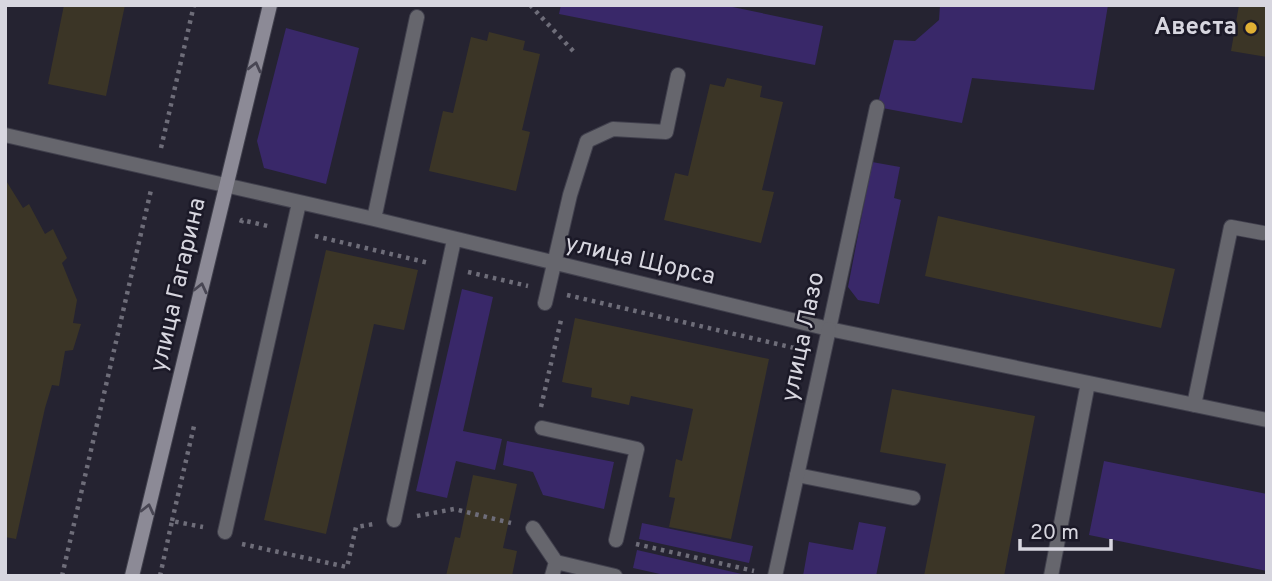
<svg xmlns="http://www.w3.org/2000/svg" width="1272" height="581" font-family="Overpass,sans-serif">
  <rect width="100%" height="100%" fill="#252331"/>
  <path fill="#392869" d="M 561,5 L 723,5 L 823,26 L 815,65 L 559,14 Z
    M 940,5 L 1108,5 L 1094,90 L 972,78 L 962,123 L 877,107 L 894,40 L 915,41 L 939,20 Z
    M 286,28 L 359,48 L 326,184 L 264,168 L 257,141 Z
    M 872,162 L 900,167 L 894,198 L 901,200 L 879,304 L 858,300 L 848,287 Z
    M 462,289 L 493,297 L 463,431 L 502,439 L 495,470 L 456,461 L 447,498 L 416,491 Z
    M 507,441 L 614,462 L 604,509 L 543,495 L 533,472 L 503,465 Z
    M 1104,461 L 1267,494 L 1267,571 L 1089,535 Z
    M 859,522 L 886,527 L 876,576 L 803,576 L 809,542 L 853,550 Z
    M 642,523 L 753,546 L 749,563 L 639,539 Z
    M 637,550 L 746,575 L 669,576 L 633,568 Z"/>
  <path fill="#3b3526" d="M 64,5 L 125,5 L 106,96 L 48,84 Z
    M 1239,5 L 1267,5 L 1267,57 L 1231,51 Z
    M 489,32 L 525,41 L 523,50 L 540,54 L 522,130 L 530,132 L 516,191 L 429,171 L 443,111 L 453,113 L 471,37 L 487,41 Z
    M 727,78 L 762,86 L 760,97 L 783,102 L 762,190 L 774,192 L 761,243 L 664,220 L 675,173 L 688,176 L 710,84 L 724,87 Z
    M 5,179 L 23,208 L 29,204 L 45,234 L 53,229 L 67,258 L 62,263 L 77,300 L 73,323 L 81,324 L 73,350 L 65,351 L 59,386 L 52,385 L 45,408 L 16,539 L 5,537 Z
    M 938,216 L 1175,269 L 1161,328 L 925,276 Z
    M 326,250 L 418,270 L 404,330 L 374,324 L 326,534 L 264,520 Z
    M 575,318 L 769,359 L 731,539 L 669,527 L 675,498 L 669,497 L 676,459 L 682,461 L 693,409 L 631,396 L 629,405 L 591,397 L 592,388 L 562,382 Z
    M 892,389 L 1035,416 L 1004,576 L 924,576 L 946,464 L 880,452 Z
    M 473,475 L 517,484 L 503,548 L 517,551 L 512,576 L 446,576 L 455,537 L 460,538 Z"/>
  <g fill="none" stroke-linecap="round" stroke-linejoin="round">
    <defs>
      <path id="lane" d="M 5,135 L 374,219 L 829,329 L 1267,420
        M 374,219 L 417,17
        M 545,303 L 570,195 L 587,141 L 613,129 L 666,132 L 678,75
        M 829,329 L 877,107
        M 1194,405 L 1231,227 L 1263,233
        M 542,428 L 637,449 L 616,540
        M 797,475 L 913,498
        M 394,520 L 454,240
        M 533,528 L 556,562
        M 225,532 L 299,203
        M 552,576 L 556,562 L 615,576
        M 1051,576 L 1088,383"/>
      <path id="street" d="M 775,576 L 829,329"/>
      <path id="secondary" d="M 132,576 L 270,5"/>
    </defs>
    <use href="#lane" stroke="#41404d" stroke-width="16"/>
    <use href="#street" stroke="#41404d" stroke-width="16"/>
    <use href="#secondary" stroke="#41404d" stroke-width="16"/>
    <path stroke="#6e6d79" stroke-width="4.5" stroke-dasharray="3.5 5" stroke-linecap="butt" d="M 530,5 L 576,54
      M 161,148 L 194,5
      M 241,223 L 242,220 L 272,227
      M 315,236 L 429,263
      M 468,272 L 528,286
      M 567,295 L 803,350
      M 541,407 L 561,320
      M 417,516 L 454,509 L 511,523
      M 172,521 L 194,426
      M 242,544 L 347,567 L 356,527 L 374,524
      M 636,544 L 754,571
      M 62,576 L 151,190
      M 160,576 L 172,521 L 203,527"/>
    <use href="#lane" stroke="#66666d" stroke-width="14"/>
    <use href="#street" stroke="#66666d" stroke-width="14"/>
    <use href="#secondary" stroke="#8c8a96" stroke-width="14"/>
  </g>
  <defs><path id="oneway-chevron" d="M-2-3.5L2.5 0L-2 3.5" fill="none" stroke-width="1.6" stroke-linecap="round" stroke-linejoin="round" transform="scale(1.75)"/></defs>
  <g stroke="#484653">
    <use href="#oneway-chevron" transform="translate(255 67) rotate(-76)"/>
    <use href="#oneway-chevron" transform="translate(201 288) rotate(-77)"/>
    <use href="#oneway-chevron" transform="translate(148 509) rotate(-77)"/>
  </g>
  <circle fill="#e0b034" stroke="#1b1927" stroke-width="2.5" cx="1251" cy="28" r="7"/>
  <g text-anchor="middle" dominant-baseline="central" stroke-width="5" stroke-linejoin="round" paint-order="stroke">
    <g font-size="24" font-weight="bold" fill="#d7d6df" stroke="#1b1927" text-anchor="end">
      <text x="1237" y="28">Авеста</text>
    </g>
    <g font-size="24" fill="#d7d6df" stroke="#1b1927">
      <text transform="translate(640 261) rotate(13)">улица Щорса</text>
      <text transform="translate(179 285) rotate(-77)">улица Гагарина</text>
      <text transform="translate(804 337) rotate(-78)">улица Лазо</text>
    </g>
  </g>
  <rect width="1272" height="581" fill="none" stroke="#d7d6df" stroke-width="14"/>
  <path d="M1020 539v10h91v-10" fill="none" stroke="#d7d6df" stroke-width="3.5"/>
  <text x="1030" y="539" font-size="21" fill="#d7d6df" stroke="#1b1927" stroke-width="5" paint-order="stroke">20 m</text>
</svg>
